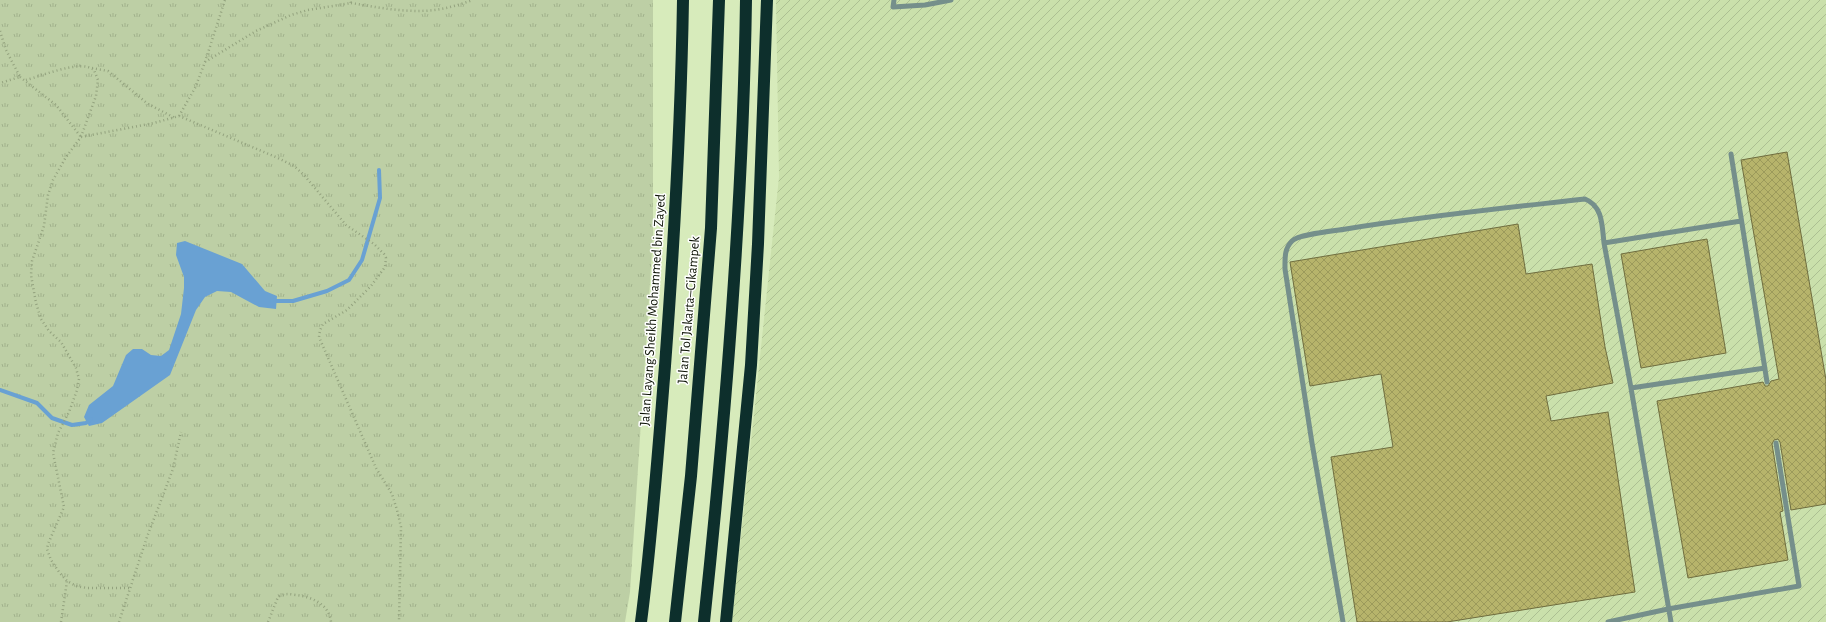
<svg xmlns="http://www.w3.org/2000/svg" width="1826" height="622" font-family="'Alegreya Sans',sans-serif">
  <defs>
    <pattern id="industrial-furrows" width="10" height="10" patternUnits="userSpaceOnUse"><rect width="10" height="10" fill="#cae0ab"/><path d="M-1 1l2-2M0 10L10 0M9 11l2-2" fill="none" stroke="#acbf92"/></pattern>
    <pattern id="grass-tufts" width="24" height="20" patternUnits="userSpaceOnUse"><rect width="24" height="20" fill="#bdcfa5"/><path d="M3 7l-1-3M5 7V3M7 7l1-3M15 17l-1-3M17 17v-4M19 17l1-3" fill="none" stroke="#a1b18c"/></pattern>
    <pattern id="building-cross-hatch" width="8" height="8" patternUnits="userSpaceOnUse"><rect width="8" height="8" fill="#b7b46b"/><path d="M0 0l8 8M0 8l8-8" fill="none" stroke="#9c9a5b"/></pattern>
  </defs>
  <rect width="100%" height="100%" fill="#d7ebbb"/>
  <path fill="url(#industrial-furrows)" d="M 776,0 L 1826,0 L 1826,622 L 732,622 L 779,177 Z"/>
  <path fill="url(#grass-tufts)" d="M 0,0 L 653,0 L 653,236 L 630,592 L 625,622 L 0,622 Z"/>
  <path fill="#69a1d3" d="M 185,241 L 242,264 L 265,291 L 277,296 L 276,309 L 259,307 L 231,292 L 217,291 L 205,297 L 196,310 L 170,375 L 102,423 L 89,426 L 84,417 L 89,405 L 113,386 L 126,355 L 133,349 L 142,349 L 151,355 L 161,356 L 169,350 L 181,314 L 184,288 L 184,277 L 176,255 L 177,243 Z"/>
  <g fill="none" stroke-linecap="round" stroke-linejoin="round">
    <path stroke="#69a1d3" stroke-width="4" d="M 272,301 L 293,301 L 327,291 L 349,280 L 362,260 L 380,198 L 379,170
      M 0,390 L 37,403 L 52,418 L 72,425 L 86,423 L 91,419"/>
  </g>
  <path fill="url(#building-cross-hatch)" stroke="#6f6d3f" d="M 1787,152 L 1826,380 L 1826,504 L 1791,510 L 1780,442 L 1778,439 L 1774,440 L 1772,444 L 1783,511 L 1780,512 L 1788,560 L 1688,578 L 1657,401 L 1763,382 L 1765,386 L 1768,386 L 1771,381 L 1779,379 L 1741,160 Z
    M 1518,224 L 1526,274 L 1592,264 L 1605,347 L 1613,383 L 1546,396 L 1551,421 L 1608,412 L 1635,592 L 1447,622 L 1357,622 L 1331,457 L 1393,447 L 1381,374 L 1310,386 L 1290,262 Z
    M 1707,239 L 1726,353 L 1641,368 L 1621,254 Z"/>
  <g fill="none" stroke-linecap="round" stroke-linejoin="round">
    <path stroke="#93a27e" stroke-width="2.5" stroke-dasharray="1 3" stroke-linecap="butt" d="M 351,3 C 382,8 415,15 446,8 C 455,6 464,3 473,0
      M 0,31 L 6,50 L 20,77 L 0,83
      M 205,62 L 225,0
      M 92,68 L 108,71 L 148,104 L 175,118
      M 20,77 L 56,105 L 81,137
      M 26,80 C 42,76 81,59 94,70 L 98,80 L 96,96 L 81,137 L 66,157 L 53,180 L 48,195 L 44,226 L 32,261 L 31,275 L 36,303 L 41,319 L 49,331 L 61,342 L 76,368 L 79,379 L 77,390 L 69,412 L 58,433 L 53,453 L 64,507 L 48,544 L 47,549 L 51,560 L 59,572 L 67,581 L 76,586 L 87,588 L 131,588
      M 179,116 L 195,88 L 205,62 L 256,31 L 291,15 L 308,10 L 351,3 L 350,0
      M 81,137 L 154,123 L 179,116 L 278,158 L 294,166 L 304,175 L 346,225 L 374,244 L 384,254 L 386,258 L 385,267 L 371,286 L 347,310 L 323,324 L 320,330 L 319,337 L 376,468 L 392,494 L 397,510 L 401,527 L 399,622
      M 61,622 L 67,581
      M 119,622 L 147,537 L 173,469 L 181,432
      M 268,622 L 278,597 C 284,593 289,594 296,595 C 312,597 329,604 331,622"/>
    <path stroke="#758f8b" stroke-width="5" d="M 894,0 L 893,7 L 925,5 L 951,0
      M 1731,154 L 1767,382
      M 1631,388 L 1765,368
      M 1343,622 L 1312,443 L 1285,269 C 1285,259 1284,249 1292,241 C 1299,234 1335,231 1346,229 C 1425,216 1505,208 1585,199 C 1603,206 1602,226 1604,243
      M 1608,622 L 1668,609 L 1799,586 L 1776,443
      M 1671,622 L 1631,388 L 1604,243 L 1741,221"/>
    <path stroke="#0d2f2c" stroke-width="12" d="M 641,622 C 652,537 658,452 665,366 C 674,244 681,122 683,0
      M 675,622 L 691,476 L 711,228 L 719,0
      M 704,622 C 726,415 743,208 746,0
      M 726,622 L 751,365 L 758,244 L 767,0"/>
  </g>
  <g text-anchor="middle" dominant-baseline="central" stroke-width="3" stroke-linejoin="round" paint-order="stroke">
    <g font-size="14" fill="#0a1002" stroke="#fff">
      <text transform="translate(653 310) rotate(-86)">Jalan Layang Sheikh Mohammed bin Zayed</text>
      <text transform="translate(689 310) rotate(-85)">Jalan Tol Jakarta–Cikampek</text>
    </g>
  </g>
</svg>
